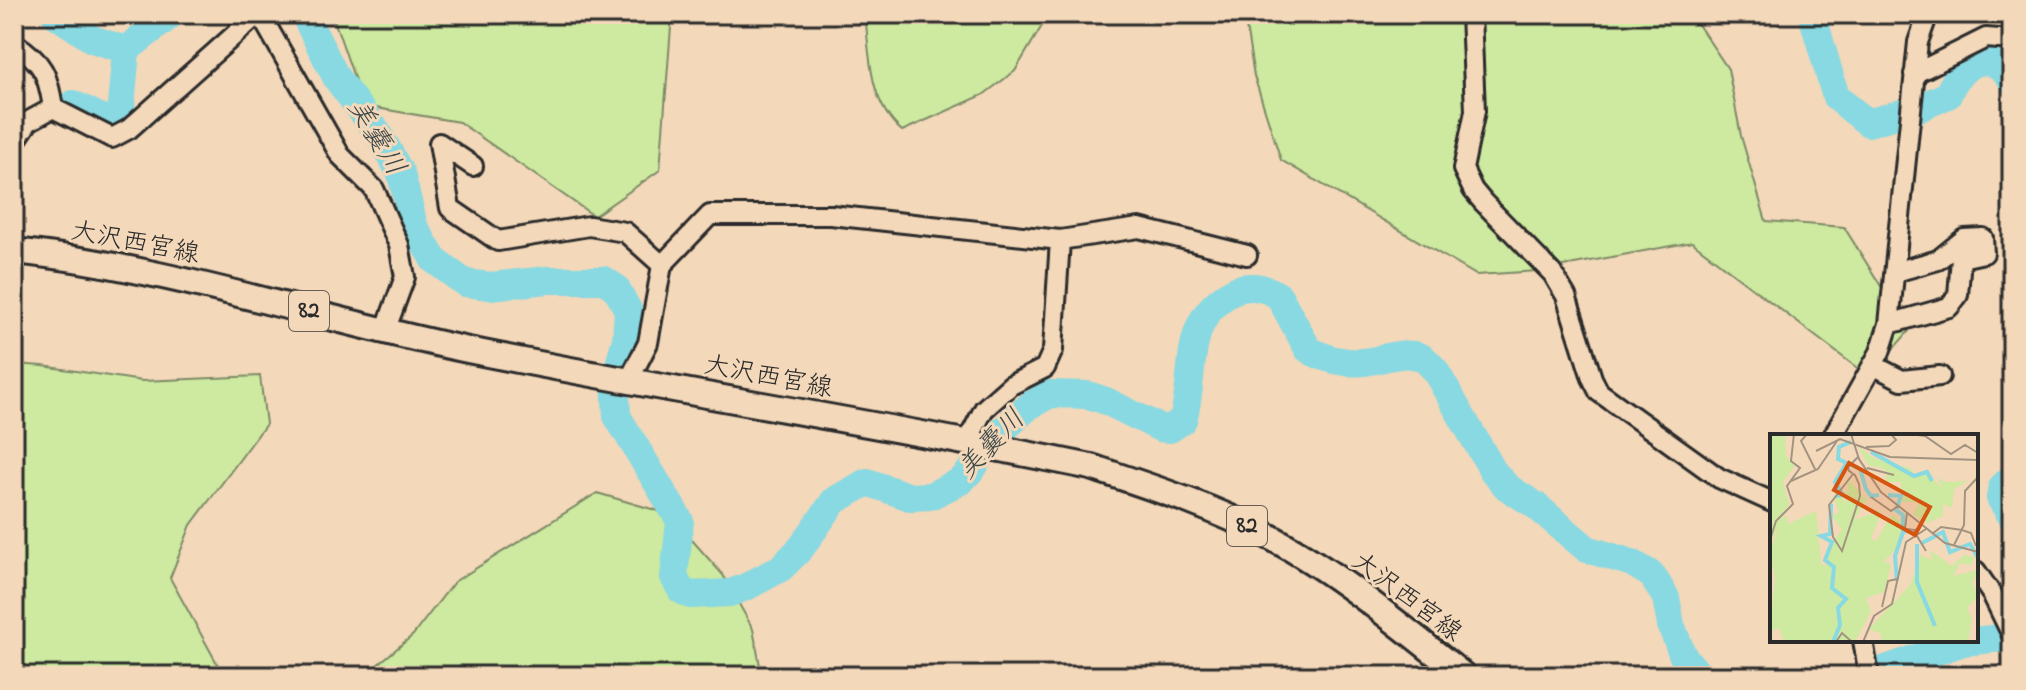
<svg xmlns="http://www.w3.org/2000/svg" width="2026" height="690" font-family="'Indie Flower','Klee One',sans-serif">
  <rect width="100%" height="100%" fill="#f3d8ba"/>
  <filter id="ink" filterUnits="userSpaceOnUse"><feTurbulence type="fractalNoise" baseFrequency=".0125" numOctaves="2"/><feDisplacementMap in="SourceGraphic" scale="16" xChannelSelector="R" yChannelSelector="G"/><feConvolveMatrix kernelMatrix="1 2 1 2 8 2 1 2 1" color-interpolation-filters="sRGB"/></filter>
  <g filter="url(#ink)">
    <path fill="#cee9a0" stroke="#7c8a66" stroke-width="2" d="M 332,14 L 672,14 L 660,170 L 594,216 L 459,122 L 364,106 Z
      M 865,14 L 1049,14 L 1015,71 L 983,95 L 902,131 C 868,102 870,55 865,14 Z
      M 1244,14 L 1691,14 L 1728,69 L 1741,136 L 1766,221 L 1844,227 L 1909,331 L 1869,377 L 1692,242 L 1537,271 L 1476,275 L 1281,160 L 1254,76 Z
      M 14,364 L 43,366 L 142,381 L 260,376 L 266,424 L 191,525 L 170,578 L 224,676 L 14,676 Z
      M 597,493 L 669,514 L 723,575 L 753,629 L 761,671 L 757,676 L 364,676 L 413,635 L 454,582 Z"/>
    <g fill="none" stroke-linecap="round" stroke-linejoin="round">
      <path stroke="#88d9e1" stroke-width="28" d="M 55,14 L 92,39 L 126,50 L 172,14
        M 304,14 L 337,79 L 379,134 L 401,174 L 414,226 L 434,260 L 465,283 L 490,286 L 548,280 L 604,280 L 616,288 L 628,310 L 626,339 L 615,380 L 617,416 L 680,521 L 674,577 L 681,590 L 690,595 L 730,593 L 746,587 L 781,568 L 801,548 L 834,501 L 867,482 L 910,497 L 930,496 L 961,481 L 974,467 L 983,448 L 1029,406 L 1050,394 L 1088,395 L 1106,401 L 1160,428 L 1170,429 L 1183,420 C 1197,371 1181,320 1232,292 C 1247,283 1265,287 1279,296 L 1308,349 C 1323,359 1346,364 1364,362 C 1383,360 1401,350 1421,357 C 1426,359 1431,366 1435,370 L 1493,471 L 1507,487 L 1535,505 L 1587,549 L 1632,563 L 1652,575 L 1666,598 L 1671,625 L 1683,656 L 1700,676
        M 1812,14 L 1836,97 L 1868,123 L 1919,108 L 1948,95 C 1960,63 1990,46 2012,80
        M 73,104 L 110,122 L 120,118 L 126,50
        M 2012,478 L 2002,486 L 2000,498 L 2012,517
        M 1866,676 L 1963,642 L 2012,637"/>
      <defs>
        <path id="minor" d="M 260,14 L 340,155 L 374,189 L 399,245 L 405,277 L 385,331
          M 1471,14 L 1475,111 L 1463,169 L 1473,190 L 1483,202 L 1553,274 L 1566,296 L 1592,378 L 1599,392 L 1719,478 L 1772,502
          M 14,43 C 43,62 48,74 53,108 L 29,121 L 14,143
          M 1914,74 L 1986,38 L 2012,40
          M 53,108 L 112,138 L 129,129 L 258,14
          M 473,166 L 439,143 L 450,208 L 498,241 L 589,226 L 625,232 L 662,265
          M 1889,324 L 1949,307 L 1958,295 L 1961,258 L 1984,253 L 1983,238 L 1964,239 L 1938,260 L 1895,272
          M 1873,365 L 1902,380 L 1940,376
          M 629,380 L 648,343 L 662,265 L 710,215 L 831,215 L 1060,240 L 1139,228 L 1247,255
          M 1833,436 L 1880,352 L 1889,324 L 1918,42 L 1928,14
          M 966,444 L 984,409 L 1011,385 L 1045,368 L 1053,350 L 1060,240
          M 1976,571 L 1993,596 L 2012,635
          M 1863,640 L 1869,676"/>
        <path id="major" d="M 14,251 C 169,267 317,319 468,350 C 675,392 885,424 1091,467 C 1154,488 1216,508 1274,539 C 1339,574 1406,630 1464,676"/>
      </defs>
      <use href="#minor" stroke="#2b2b2b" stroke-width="24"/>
      <use href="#major" stroke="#2b2b2b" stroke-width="30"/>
      <use href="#minor" stroke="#f3d8ba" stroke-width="18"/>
      <use href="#major" stroke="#f3d8ba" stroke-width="24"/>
    </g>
  </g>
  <g text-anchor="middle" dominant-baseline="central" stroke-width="6" stroke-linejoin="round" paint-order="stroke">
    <g fill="#f3d8ba" stroke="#675f56" stroke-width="2">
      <rect x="289" y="291" width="40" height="40" rx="6"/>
      <rect x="1227" y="506" width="40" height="40" rx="6"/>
    </g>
    <g font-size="24" font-weight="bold" fill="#2b2b2b">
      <text x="309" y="311">82</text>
      <text x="1247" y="526">82</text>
    </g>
    <g font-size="26" fill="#2b2b2b" stroke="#f3d8ba">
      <text transform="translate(135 244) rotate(11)">大沢西宮線</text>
      <text transform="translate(768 378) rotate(11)">大沢西宮線</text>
      <text transform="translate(1406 598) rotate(37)">大沢西宮線</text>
    </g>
    <g font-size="28" font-style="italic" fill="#394546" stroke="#f3d8ba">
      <text transform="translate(375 138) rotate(59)">美嚢川</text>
      <text transform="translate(992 445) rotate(-46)">美嚢川</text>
    </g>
  </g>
  <g transform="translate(1770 434)">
    <rect width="208" height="208" fill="#f3d8ba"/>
    <path d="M 0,0 L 15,0 L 16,22 L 25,31 L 13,48 L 19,70 L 10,85 L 17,81 L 18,90 L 46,77 L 51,130 L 56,132 L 57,114 L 72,96 L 62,82 L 69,78 L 63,62 L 71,61 L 76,70 L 78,45 L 97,66 L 84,86 L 112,76 L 101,105 L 106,107 L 122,80 L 132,89 L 127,114 L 114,127 L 121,131 L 114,158 L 96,164 L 101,177 L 85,208 L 14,208 L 9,194 L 0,198 L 5,144 L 0,118 L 9,92 L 0,110 ZM 88,12 L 103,24 L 142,35 L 144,42 L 154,36 L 172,54 L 167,43 L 174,48 L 198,47 L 184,55 L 182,74 L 173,70 L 173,82 L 157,89 L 143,80 L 150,68 L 132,68 L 131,48 L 117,48 L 115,35 L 98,31 ZM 160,116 L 182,132 L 194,121 L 204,123 L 201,131 L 190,129 L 183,142 L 208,136 L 202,149 L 208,162 L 197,174 L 202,185 L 198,208 L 112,208 L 111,200 L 99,195 L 140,151 L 151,121 L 162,126 Z" fill="#cee9a0"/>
    <path fill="none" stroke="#88d9e1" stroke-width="4" d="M 81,8 L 69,13 L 68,25 L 90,35 L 96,55 L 101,62 L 109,61M 101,18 L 144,42 L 157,38 L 162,47M 118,61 L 131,62 L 126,76 L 133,81 L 133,98 L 141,96M 66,62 L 73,61 L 65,48 L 76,30M 61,70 L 60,100 L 51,102 L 62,108 L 55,126 L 64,133 L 62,154 L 76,165 L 68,174 L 70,191 L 63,208M 152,109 L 173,98 L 180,118 L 200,110 L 208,124M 147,110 L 147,148 L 165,192M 127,147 L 125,122 L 133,98"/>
    <path fill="none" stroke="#a39381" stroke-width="2" d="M 37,0 L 31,7 L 45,35M 81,0 L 89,25 L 111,58 L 175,109 L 208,118M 140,0 L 155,2 L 181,20 L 195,11 L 208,19M 96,13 L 119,12 L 126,6 L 121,0M 46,17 L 70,5 L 120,23 L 208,26M 97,34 L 124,41M 83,40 L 59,71 L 63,103 L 72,117 L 90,62 L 89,50 L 85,41 L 83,40 L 81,38 L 79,37 L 78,33 L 88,23M 21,47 L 48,35 L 67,7M 101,63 L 121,77 L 128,72M 137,79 L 135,95 L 145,96M 151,92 L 144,97 L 156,117M 162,100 L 171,93 L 192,96 L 201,99 L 206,112M 0,106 L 6,87 L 23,70 L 17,52 L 30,34 L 21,27 L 24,0M 184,111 L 194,91 L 195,57 L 208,43M 112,173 L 118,147 L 127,145M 66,208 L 72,199 L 82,208M 93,208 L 104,182 L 122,170 L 136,108 L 156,95"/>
    <path fill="#d5540f" fill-opacity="0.15" stroke="#d5540f" stroke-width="4" d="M 79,29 L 160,73 L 145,101 L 64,56 Z"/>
    <rect width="208" height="208" fill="none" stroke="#2b2b2b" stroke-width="4"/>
  </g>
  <rect width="2026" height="690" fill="none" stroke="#f3d8ba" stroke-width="48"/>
  <rect x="24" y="24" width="1978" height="642" fill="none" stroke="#2b2b2b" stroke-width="3" filter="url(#ink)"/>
</svg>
